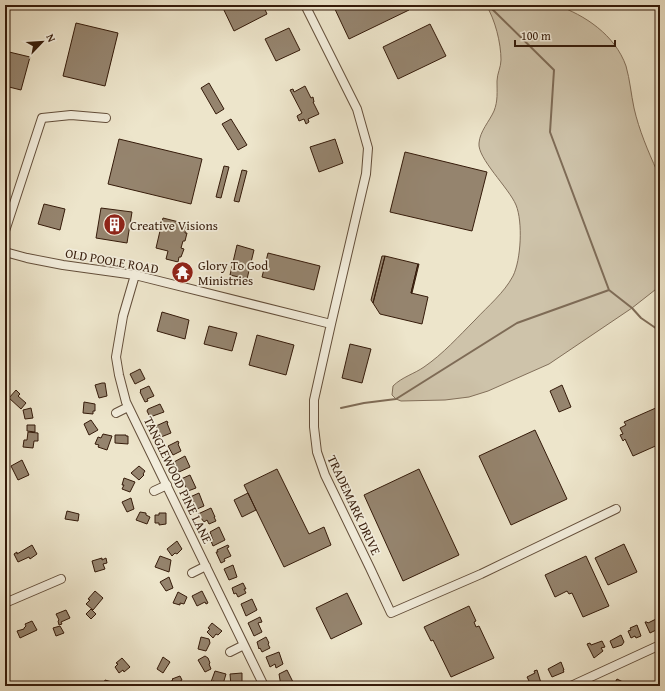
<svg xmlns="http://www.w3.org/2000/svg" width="665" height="691" font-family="'Gentium Book Plus',serif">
  <rect width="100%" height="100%" fill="#ede5cb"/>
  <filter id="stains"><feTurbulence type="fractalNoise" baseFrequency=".005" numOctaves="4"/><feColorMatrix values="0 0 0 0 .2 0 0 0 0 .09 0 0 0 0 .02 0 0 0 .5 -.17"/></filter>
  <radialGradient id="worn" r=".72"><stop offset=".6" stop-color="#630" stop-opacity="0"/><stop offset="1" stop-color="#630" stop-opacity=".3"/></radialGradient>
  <path fill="#cec3aa" stroke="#826f5a" d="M 486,5 L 556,5 C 585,15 615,35 626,66 C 630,80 631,94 634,108 C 639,130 648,151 657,171 L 660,176 L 660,286 L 632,308 L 549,364 L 488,391 L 469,397 L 445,400 L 401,401 L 396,399 L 392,395 L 393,386 C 402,377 414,374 424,367 C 443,354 459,336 475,320 C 488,306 504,293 513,276 C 521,260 523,222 516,205 C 509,188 477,158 479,143 C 480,131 489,122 494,111 C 498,101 497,92 497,81 C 497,74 501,67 501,60 C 501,43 495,19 486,5 Z"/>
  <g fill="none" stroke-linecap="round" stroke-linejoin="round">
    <path stroke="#7e6b56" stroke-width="2" d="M 488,5 L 554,70 L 550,132 L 609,290 L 632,308 L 641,318 L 660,331
      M 341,408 L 364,403 L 396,399 L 517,323 L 609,290"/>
  </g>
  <path fill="#95846e" stroke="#351b0a" d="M 225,5 L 239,5 L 240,6 L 242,5 L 263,5 L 267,14 L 234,31 L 222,6 Z
    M 333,5 L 407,5 L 409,10 L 349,39 Z
    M 76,23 L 118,33 L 105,86 L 63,76 Z
    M 430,24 L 446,56 L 398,79 L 383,47 Z
    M 289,28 L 300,50 L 276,61 L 265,39 Z
    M 5,51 L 30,57 L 21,90 L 5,86 Z
    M 209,83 L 224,109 L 216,114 L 201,88 Z
    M 305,86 L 311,98 L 313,97 L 314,102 L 313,102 L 319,114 L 308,119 L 309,122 L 306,124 L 304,119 L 299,121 L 297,116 L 302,113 L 290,90 L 293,89 L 294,92 Z
    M 231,119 L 247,145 L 238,150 L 222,124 Z
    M 119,139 L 202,159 L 191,204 L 108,184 Z
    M 335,139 L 343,163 L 319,172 L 310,147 Z
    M 405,152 L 487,172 L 472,231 L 390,212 Z
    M 224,166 L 229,167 L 221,198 L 216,197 Z
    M 242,170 L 247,171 L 239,202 L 234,201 Z
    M 44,204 L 65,209 L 60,230 L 38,224 Z
    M 101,208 L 132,212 L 127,243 L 96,238 Z
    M 163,218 L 187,224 L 185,233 L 187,233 L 185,241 L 183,241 L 181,248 L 184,249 L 181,257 L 179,257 L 178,262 L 166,259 L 168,251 L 156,248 Z
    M 237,245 L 254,250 L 247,279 L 230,275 Z
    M 268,253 L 320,266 L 314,290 L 262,277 Z
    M 382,256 L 385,256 L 373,303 L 371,300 Z
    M 385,256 L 418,264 L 411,293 L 428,297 L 422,324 L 380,314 L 373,303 Z
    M 418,264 L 419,264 L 412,293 L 411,293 Z
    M 162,312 L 189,320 L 185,339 L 157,331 Z
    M 209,326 L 237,333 L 232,351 L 204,344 Z
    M 257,335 L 294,345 L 286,375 L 249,365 Z
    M 350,344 L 371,349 L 362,383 L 342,378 Z
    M 140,369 L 145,379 L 135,384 L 130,374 Z
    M 102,383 L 105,383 L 107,396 L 99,398 L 95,385 Z
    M 562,385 L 571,407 L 559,412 L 550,391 Z
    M 149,386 L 154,396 L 147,399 L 148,401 L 145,402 L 140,392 L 141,391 L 140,390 Z
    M 16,390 L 20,394 L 18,396 L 26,403 L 21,409 L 9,398 Z
    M 84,402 L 95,404 L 95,411 L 93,411 L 93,414 L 83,413 Z
    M 160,404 L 164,412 L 150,417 L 147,411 L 148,409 Z
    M 658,407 L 660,411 L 660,444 L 633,456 L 625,439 L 623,441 L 620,435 L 623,434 L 620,428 L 626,425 L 624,422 Z
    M 31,408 L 33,418 L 25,419 L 23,410 Z
    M 91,420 L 98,430 L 89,435 L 84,424 Z
    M 167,421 L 168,423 L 167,423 L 171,433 L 161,437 L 156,426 Z
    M 27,425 L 35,425 L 35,432 L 27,431 Z
    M 535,430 L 567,499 L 511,525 L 479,456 Z
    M 28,432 L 38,433 L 38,441 L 34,441 L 33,448 L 23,447 L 24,440 L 27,440 Z
    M 103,434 L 112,436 L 107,450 L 98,447 L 99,445 L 95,444 L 98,437 L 101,438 Z
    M 115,435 L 126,435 L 126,436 L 128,436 L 128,444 L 115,443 Z
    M 178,441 L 179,443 L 178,444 L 181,451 L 173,455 L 168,446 Z
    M 185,456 L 190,467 L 179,472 L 174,462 Z
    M 22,460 L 29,475 L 18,480 L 11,466 Z
    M 139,466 L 145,471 L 143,474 L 144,475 L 139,480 L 131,473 Z
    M 277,469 L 309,534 L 324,527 L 331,545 L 284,567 L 244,485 Z
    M 419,469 L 459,555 L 403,581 L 364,495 Z
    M 190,475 L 196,488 L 188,491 L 181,479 Z
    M 124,478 L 135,482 L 130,492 L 122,489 L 124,485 L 122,485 Z
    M 199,493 L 204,506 L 197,509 L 190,497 Z
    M 248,493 L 256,510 L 242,517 L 234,500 Z
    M 131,498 L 134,509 L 127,512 L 122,502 Z
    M 211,508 L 215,517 L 214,517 L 216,521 L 209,524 L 207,520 L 204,522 L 198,514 Z
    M 67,511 L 79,514 L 78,521 L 65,519 Z
    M 140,512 L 146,513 L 146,515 L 150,517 L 147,524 L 136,520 Z
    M 159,513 L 166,513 L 166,524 L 159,525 L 159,523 L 155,523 L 155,515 L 159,515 Z
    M 219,527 L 225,540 L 213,546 L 211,541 L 213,540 L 210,532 Z
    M 177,541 L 182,549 L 177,554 L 175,553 L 172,556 L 167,549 Z
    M 624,544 L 637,572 L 608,585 L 595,558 Z
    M 32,545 L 37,554 L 30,559 L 29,557 L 18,562 L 14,554 L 17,552 L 17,554 Z
    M 228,545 L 229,547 L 227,548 L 231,556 L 224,559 L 225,561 L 221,563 L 216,552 L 218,552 L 217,550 Z
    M 160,556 L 171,560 L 169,572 L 155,567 Z
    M 586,556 L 609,606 L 583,617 L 572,593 L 569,594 L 567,591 L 555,597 L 545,575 Z
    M 102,558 L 102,560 L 106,558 L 107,563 L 103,564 L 105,569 L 95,572 L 92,561 Z
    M 233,565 L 237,577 L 229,580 L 224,569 Z
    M 169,577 L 173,588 L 166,591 L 160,582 Z
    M 243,583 L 246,589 L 244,589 L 246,593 L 238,597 L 236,593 L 234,594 L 232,588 Z
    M 95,591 L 103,598 L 93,610 L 86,604 L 90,600 L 88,599 Z
    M 202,591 L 208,603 L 206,604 L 205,602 L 197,606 L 192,596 Z
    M 178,592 L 187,597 L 184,604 L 180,603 L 180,605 L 173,603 Z
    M 347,593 L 362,624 L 331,639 L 316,608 Z
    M 252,599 L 257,610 L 246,616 L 241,604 Z
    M 469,606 L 476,621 L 474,622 L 476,627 L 479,626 L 494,658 L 451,677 L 433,640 L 431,641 L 424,627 Z
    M 91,609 L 96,614 L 91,619 L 86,614 Z
    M 66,610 L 70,618 L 61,622 L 62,624 L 59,625 L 58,621 L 59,620 L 56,614 Z
    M 260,617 L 262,622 L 258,623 L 262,632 L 254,636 L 248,623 Z
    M 658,618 L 660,623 L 660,628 L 650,633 L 645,622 L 647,622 L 648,623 Z
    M 32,621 L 37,630 L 20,638 L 17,631 L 24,629 L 24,628 L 26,626 L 25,624 Z
    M 212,623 L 222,631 L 218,635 L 216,634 L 213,638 L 207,632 L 210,629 L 208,628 Z
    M 637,625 L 641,636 L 636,638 L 635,636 L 631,638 L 628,631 L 631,630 L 630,628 Z
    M 60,626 L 64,633 L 56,636 L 53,628 Z
    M 621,635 L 624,642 L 622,645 L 613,648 L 610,641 Z
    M 201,637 L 209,639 L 210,643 L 206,651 L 198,649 Z
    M 266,637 L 269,643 L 268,644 L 270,648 L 262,652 L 260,648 L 259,649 L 257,642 Z
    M 602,641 L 605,647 L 601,648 L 603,651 L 594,658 L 587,644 L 590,643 L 591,645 Z
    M 279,652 L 283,664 L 276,668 L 275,664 L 270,667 L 266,657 Z
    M 205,656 L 208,658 L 210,663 L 209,664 L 211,669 L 205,672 L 198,660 Z
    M 163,657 L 170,662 L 163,673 L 157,669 Z
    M 122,658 L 130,667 L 124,672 L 123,670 L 119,673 L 115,667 L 118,664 L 116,663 Z
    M 561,662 L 564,670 L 563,670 L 564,672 L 552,677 L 548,669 Z
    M 287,670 L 293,682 L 285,686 L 281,686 L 279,674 Z
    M 537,670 L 541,683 L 534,686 L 529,686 L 529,684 L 530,683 L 527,677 L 535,673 L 534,671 Z
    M 215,671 L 226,674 L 223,684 L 213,681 L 213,683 L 211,682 Z
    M 242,673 L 242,684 L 233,684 L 233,686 L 231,686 L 230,674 Z
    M 180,676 L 182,680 L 179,682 L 182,686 L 167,686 L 166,684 L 173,680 L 172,679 Z
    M 617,679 L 627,684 L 626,686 L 613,686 Z
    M 105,680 L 115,683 L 114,684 L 118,685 L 118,686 L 103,686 Z"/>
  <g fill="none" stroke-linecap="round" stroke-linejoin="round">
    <defs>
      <path id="street" d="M 305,5 L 357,109 L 368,148 L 366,174 L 331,324 L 314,400 L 314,427 L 317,452 L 325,475 L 370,568 L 391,613 L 481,574 L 616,509
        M 5,231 L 42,118 L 71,115 L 106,118
        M 5,252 L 27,258 L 63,265 L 135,275 L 331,324
        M 135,275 L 123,316 L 116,357 L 119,375 L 126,402 L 264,686
        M 116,413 L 128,407
        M 154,491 L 167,485
        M 192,573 L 206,566
        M 5,603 L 61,579
        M 230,652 L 244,645
        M 571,686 L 660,645"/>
    </defs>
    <use href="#street" stroke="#634e3a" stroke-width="10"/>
    <use href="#street" stroke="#f3eedd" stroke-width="8"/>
  </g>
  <defs>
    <symbol id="building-disc" viewBox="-11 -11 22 22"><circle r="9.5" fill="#8f2418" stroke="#f3eedd"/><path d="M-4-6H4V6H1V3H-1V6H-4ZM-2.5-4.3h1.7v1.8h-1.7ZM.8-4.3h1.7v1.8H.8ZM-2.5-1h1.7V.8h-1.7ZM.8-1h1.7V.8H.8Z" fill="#fff"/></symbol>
    <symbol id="temple-disc" viewBox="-11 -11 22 22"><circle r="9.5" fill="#8f2418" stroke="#f3eedd"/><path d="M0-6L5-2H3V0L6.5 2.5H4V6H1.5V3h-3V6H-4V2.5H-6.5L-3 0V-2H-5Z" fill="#fff"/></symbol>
  </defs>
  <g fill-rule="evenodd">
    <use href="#building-disc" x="102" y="212" width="25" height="25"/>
    <use href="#temple-disc" x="170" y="260" width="25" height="25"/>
  </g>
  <g text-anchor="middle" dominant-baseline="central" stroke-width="3.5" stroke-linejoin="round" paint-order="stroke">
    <g font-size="13" fill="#351b0a" stroke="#f3eedd" text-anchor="start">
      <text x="130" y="225">Creative Visions</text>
      <text x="198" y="265">Glory To God<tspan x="198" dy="15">Ministries</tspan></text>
    </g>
    <g font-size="13" fill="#351b0a" stroke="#f3eedd">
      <text transform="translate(112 261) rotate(10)">OLD POOLE ROAD</text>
      <text transform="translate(178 480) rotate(64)">TANGLEWOOD PINE LANE</text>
      <text transform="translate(354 505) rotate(65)">TRADEMARK DRIVE</text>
    </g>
  </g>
  <rect width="665" height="691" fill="none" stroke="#ede5cb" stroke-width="20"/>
  <rect x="6" y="6" width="653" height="679" fill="none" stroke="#351b0a" stroke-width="2"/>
  <rect x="10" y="10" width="645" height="671" fill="none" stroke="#351b0a"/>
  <g transform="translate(42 42) rotate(65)" stroke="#f3eedd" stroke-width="3" paint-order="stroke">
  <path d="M0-3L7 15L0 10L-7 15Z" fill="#351b0a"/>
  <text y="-6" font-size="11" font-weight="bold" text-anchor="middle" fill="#351b0a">N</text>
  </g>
  <path d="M515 40v6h100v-6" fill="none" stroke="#351b0a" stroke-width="2"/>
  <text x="521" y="40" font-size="12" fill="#351b0a" stroke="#f3eedd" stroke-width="3" paint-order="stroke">100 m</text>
  <rect width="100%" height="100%" filter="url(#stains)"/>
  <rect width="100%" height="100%" fill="url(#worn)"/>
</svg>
